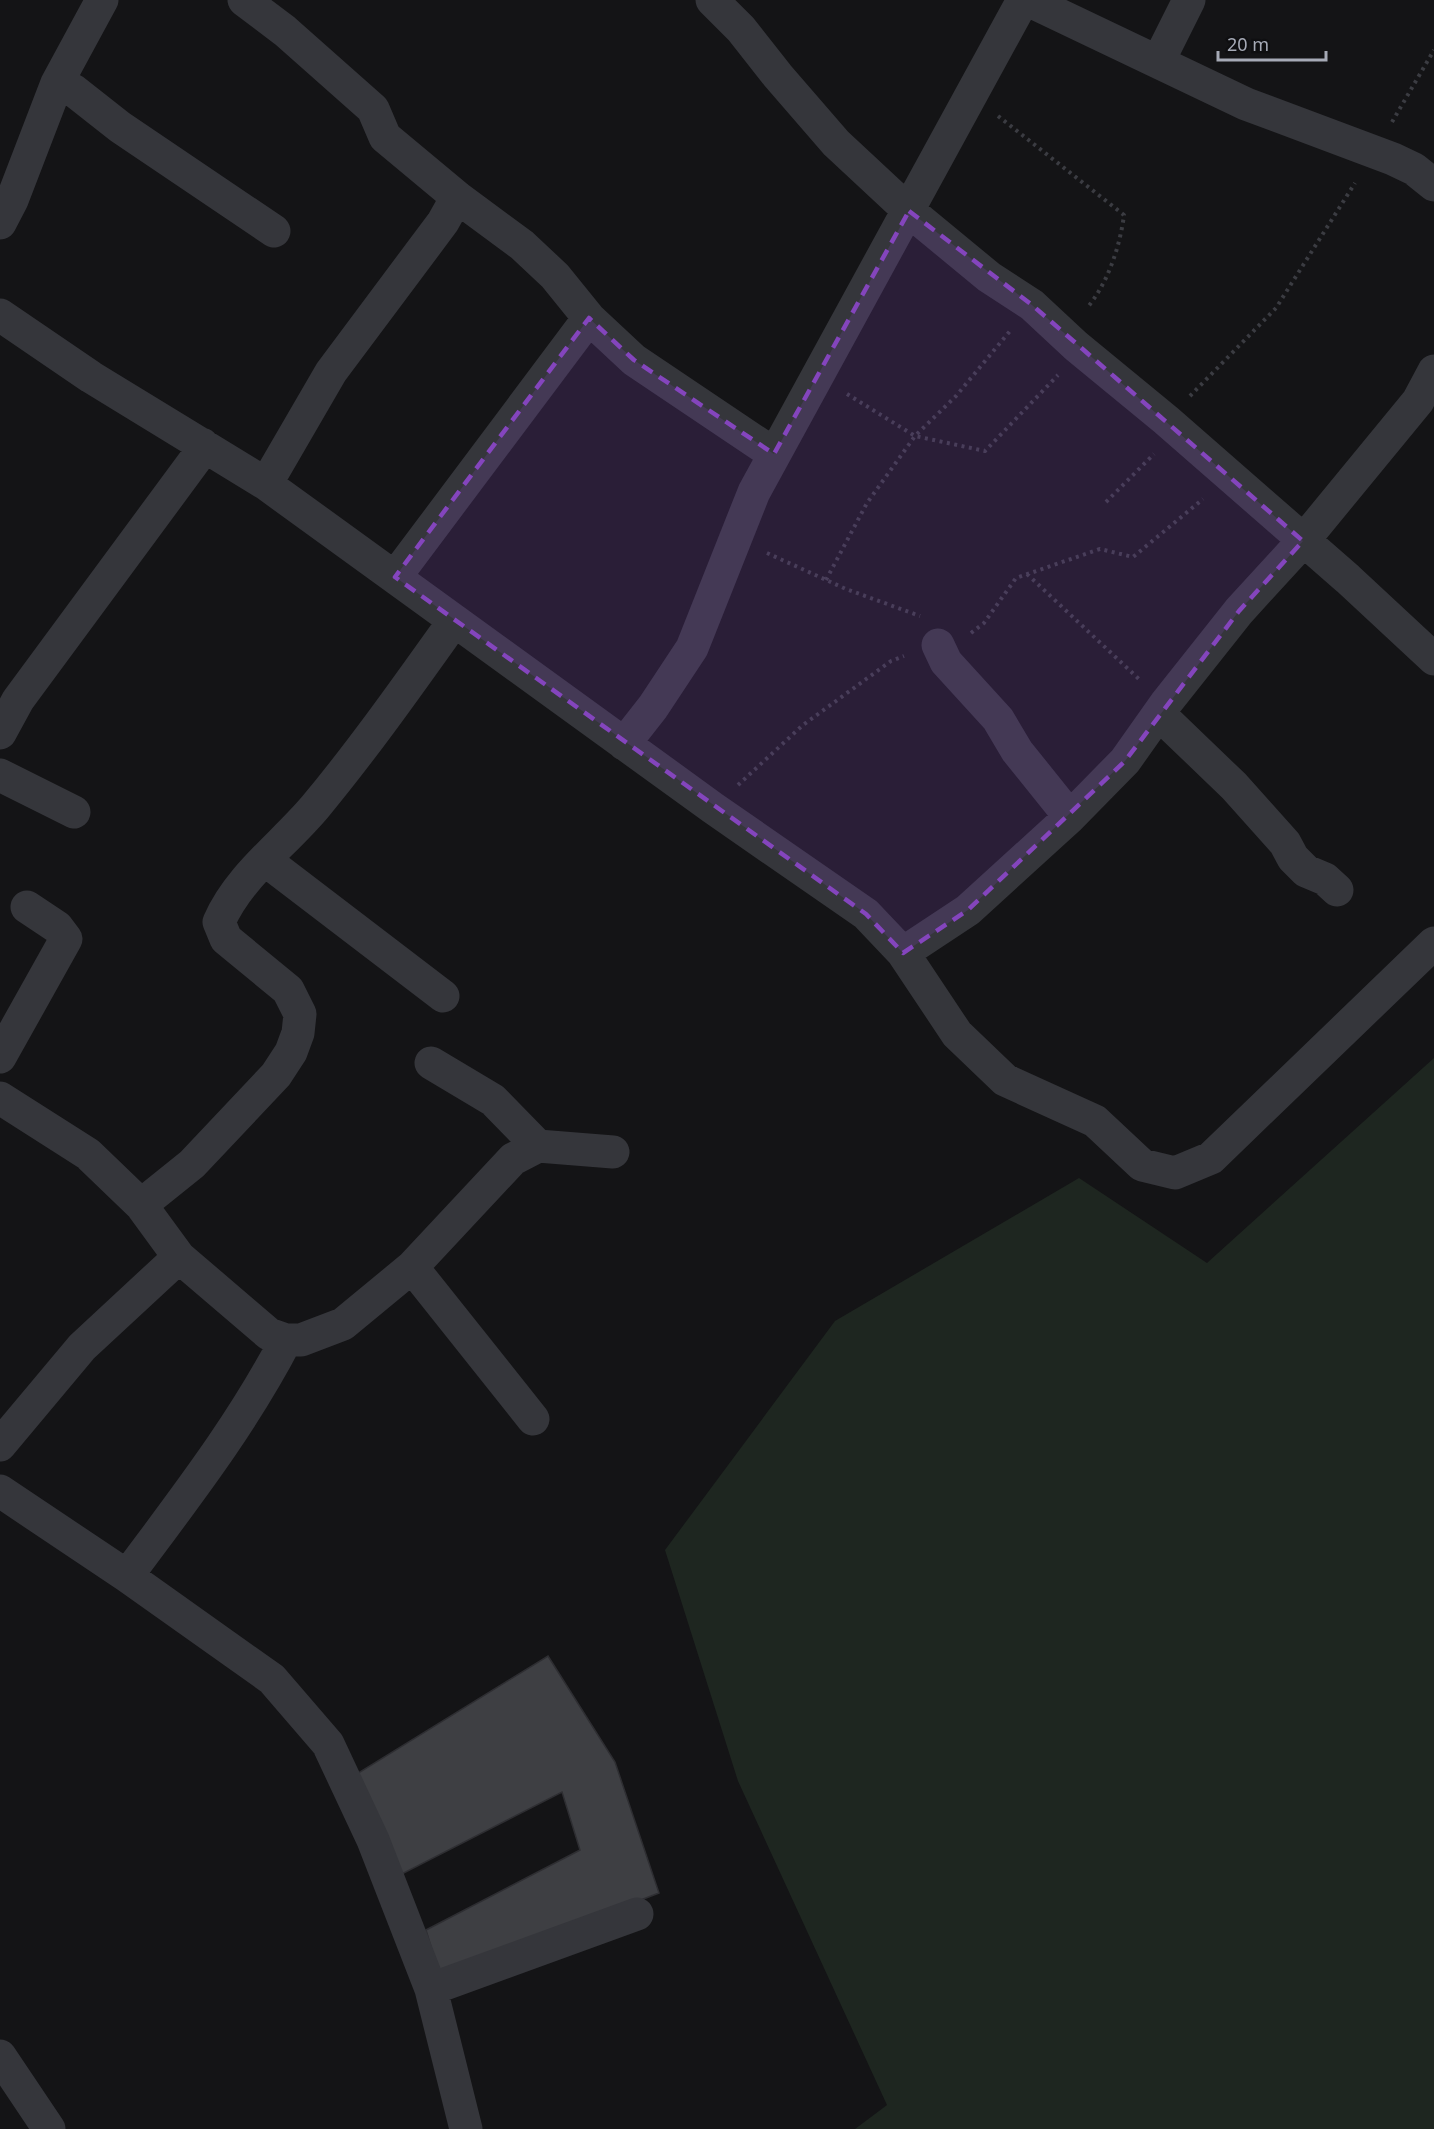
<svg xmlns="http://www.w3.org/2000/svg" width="1434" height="2129" font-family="'Noto Sans',sans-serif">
  <rect width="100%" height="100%" fill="#141416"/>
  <path fill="#1e2620" d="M 1434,1058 L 1434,2129 L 855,2129 L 887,2105 L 738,1781 L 665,1550 L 835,1321 L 1079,1178 L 1207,1263 Z"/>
  <path fill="#3e3f43" stroke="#2e2e32" stroke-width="1.5" d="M 548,1656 L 615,1762 L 659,1893 L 440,1977 L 426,1930 L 580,1850 L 562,1792 L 396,1877 L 355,1775 Z"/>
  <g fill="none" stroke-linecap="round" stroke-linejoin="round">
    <path stroke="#3b3c42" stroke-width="4" stroke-dasharray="3 4.5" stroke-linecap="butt" d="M 998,116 L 1124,215 C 1120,246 1108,283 1087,308
      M 1392,122 L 1434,50
      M 847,394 L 915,436 L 985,451 L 1058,375
      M 1190,396 L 1276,308 L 1355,183
      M 1106,502 L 1154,454
      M 767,553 L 846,589 L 920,616
      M 1027,574 L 1141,681
      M 826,580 L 867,503 L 915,436 L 956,396 L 1010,331
      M 971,633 L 984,623 L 1016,578 L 1100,549 L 1133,557 L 1203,499
      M 738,785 L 803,725 L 891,661 L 904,656"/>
    <path stroke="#35363b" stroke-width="33" d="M 244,0 L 285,31 L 373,109 L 385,137 L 457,197 L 522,245 L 555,276 L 589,318 L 634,360 L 774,454
      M 712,0 L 741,29 L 778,76 L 836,143 L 909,211 L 989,277 L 1032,305 L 1076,346 L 1166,420 L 1348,579 L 1434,659
      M 1028,0 L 1246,104 L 1393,159 L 1414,169 L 1434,185
      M 1158,62 L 1189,0
      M 57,83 L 73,90 L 120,127 L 274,231
      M 0,223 L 12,200 L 57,83 L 102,0
      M 0,315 L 91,377 L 266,484 L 713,808 L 866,914 L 903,953 L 957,1034 L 1005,1080 L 1095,1121 L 1142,1165 L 1175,1173 L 1211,1158 L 1434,943
      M 266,484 L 331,372 L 443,222 L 457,197
      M 395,577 L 589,318
      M 938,645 L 946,662 L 998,719 L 1017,751 L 1070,817
      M 1159,714 L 1234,786 L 1285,843 L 1293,858 L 1306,871 L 1325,879 L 1337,890
      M 0,733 L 18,700 L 195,460 L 202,444
      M 624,744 L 653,707 L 692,648 L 754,492 L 1023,0
      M 0,775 L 74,812
      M 265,860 L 443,996
      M 903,953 L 968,910 L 1070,817 L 1125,761 L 1166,703 L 1239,611 L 1303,541 L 1418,401 L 1434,371
      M 0,1057 L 66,939 L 57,927 L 27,907
      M 431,1063 L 493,1100 L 538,1146
      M 0,1098 L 88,1154 L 141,1205 L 179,1257 L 269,1334 L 286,1340 L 301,1340 L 343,1324 L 412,1267 L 513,1159 L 538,1146 L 613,1152
      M 141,1205 L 192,1164 L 276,1075 L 291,1052 L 298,1033 L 300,1014 L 288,990 L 226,939 L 219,922 C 239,876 283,845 315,807 C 364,748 409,684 454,621
      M 412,1267 L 533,1419
      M 0,1445 L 82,1347 L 179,1257
      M 0,1491 L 127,1576 L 272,1679 L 328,1744 L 373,1840 L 431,1989 L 466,2129
      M 127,1576 C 184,1499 242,1425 286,1340
      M 431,1989 L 637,1914
      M 0,2056 L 49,2129"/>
  </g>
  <path fill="#8445bd" fill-opacity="0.2" stroke="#8445bd" stroke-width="4.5" stroke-dasharray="12 8" stroke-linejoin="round" d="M 909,211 L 1032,305 L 1303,541 L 1239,611 L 1125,761 L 968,910 L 903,953 L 866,914 L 395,577 L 589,318 L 634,360 L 774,454 Z"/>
  <path d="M1218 51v9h108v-9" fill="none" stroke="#a6aab6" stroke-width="3"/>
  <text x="1227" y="51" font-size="18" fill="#a6aab6" stroke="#0f0f11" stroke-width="4.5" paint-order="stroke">20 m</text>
</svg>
